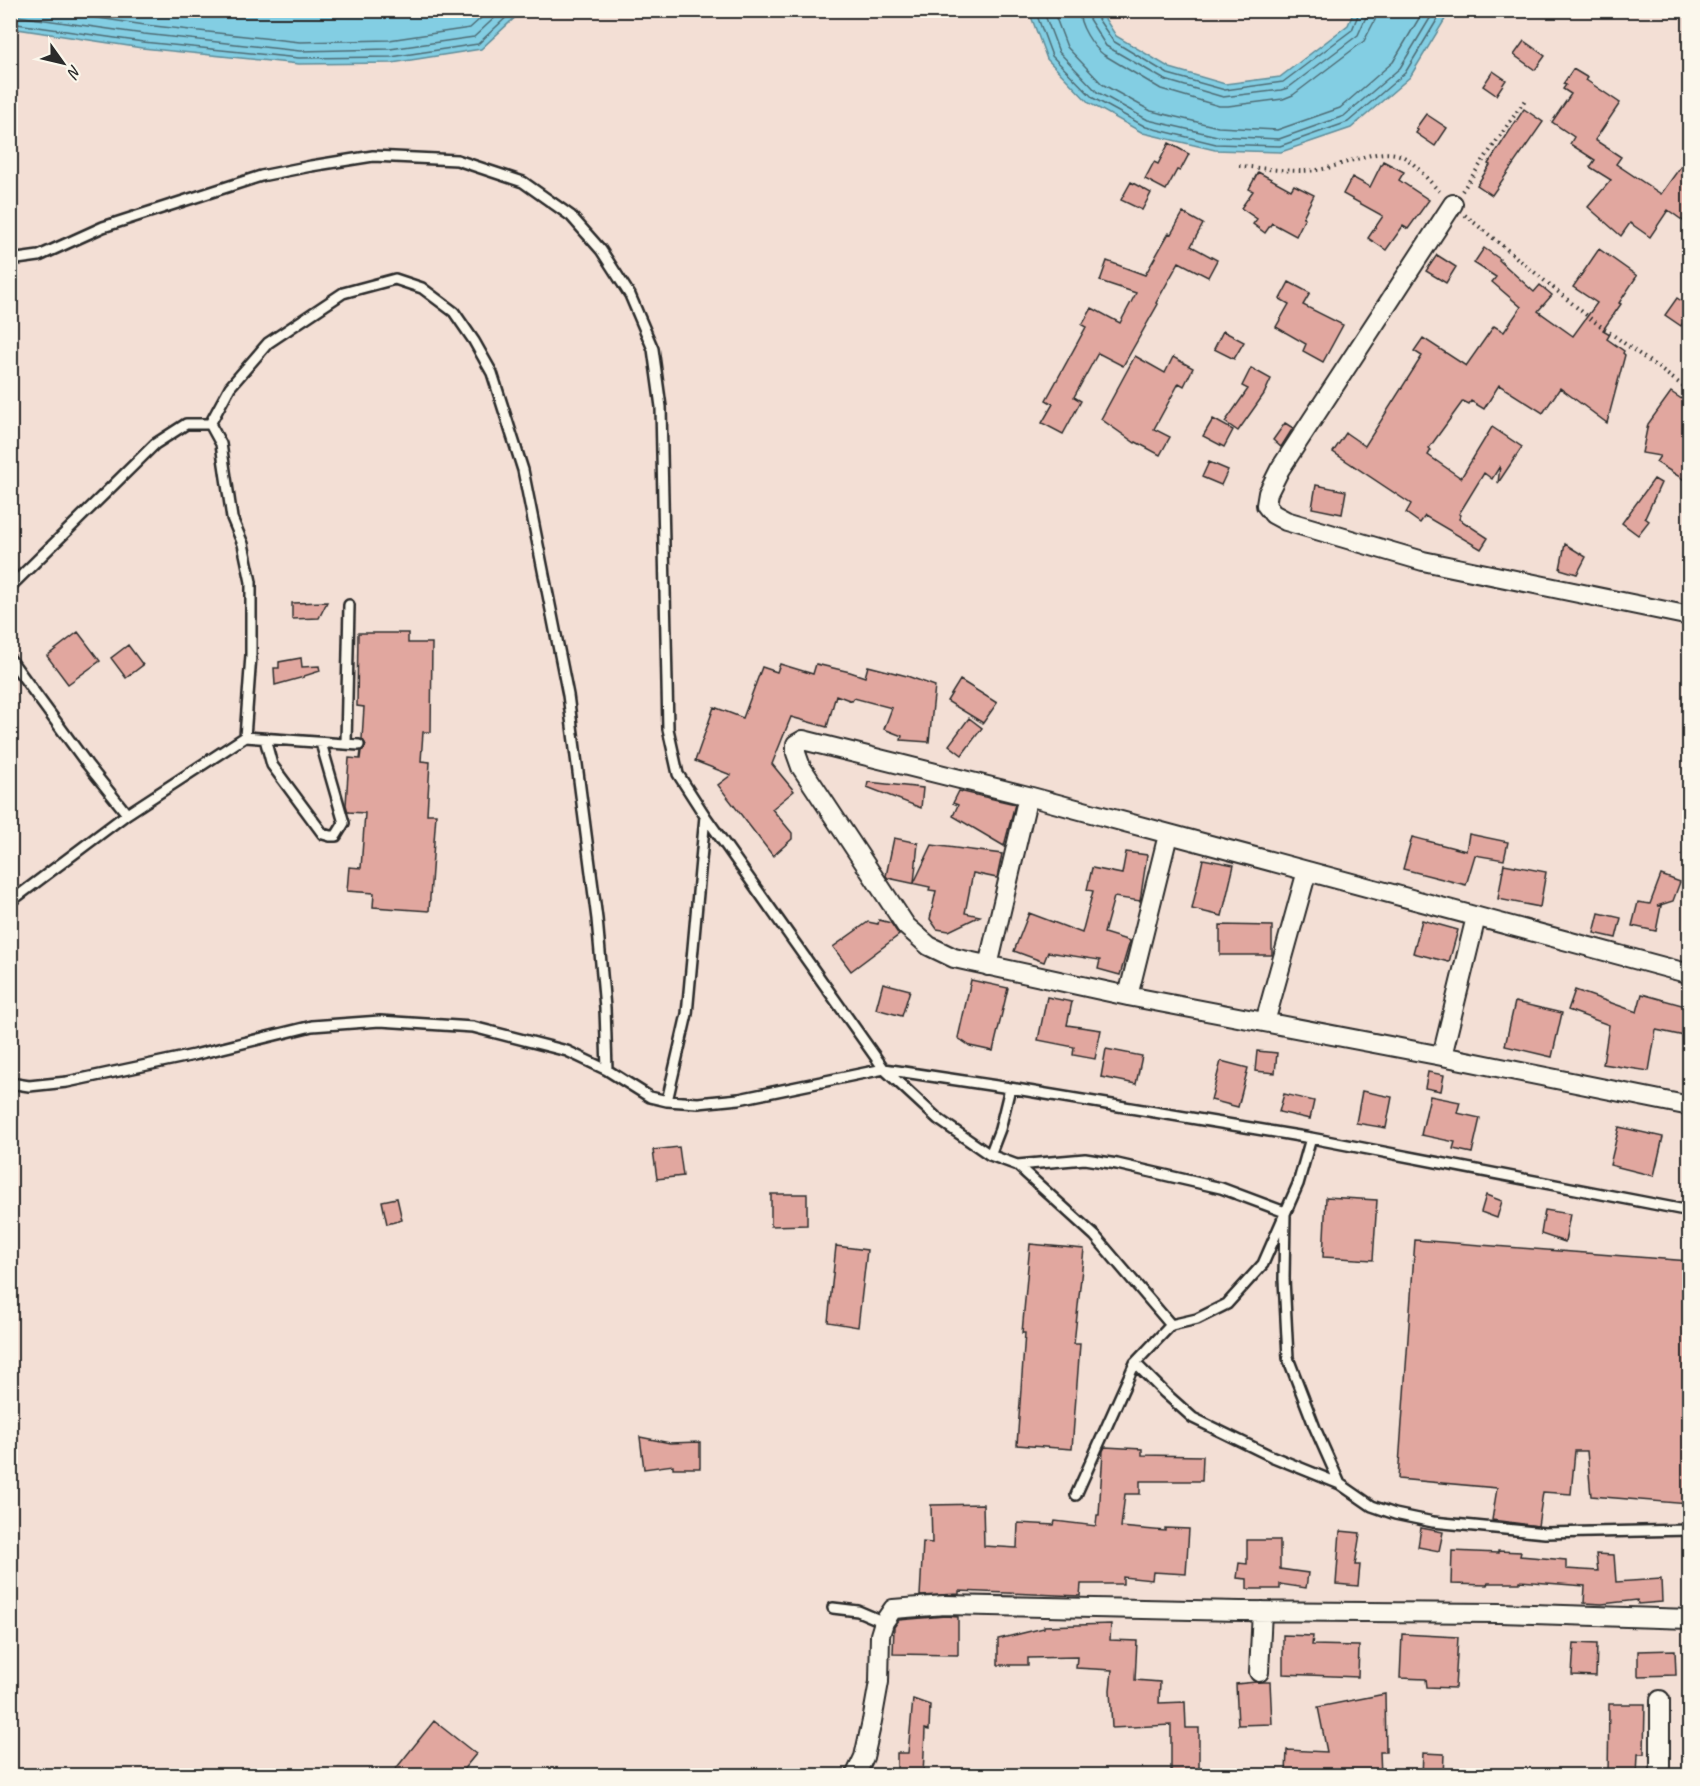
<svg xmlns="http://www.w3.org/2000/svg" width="1700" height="1786" font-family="Caveat,sans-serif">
  <rect width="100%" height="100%" fill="#f3dfd5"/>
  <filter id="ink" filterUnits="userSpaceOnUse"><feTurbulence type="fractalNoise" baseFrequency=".0167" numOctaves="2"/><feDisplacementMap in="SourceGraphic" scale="12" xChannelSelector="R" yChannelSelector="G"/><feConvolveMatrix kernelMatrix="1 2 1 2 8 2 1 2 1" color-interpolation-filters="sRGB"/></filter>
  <g filter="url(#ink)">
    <path fill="#83cee3" stroke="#608d99" stroke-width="1.5" d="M 10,11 L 11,10 L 522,11 L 481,49 L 392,63 L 299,64 L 142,48 L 11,28 Z
      M 1029,11 L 1100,11 L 1116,36 L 1170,68 L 1225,84 L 1280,77 L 1348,25 L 1354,11 L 1450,11 L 1410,77 L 1351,128 L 1281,152 L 1215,150 L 1143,133 L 1089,103 L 1047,59 Z"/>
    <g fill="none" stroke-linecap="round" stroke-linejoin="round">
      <path stroke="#4e6c75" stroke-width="1.5" d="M 45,10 L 145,25 L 300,42 L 389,40 L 470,28 L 490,10
        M 1035,10 L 1052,56 L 1093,98 L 1146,127 L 1216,144 L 1280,146 L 1348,122 L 1405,73 L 1443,10
        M 1043,10 L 1059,52 L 1097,92 L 1148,120 L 1217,136 L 1279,139 L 1344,116 L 1400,68 L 1435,10
        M 1053,10 L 1067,47 L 1102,84 L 1151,111 L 1218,127 L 1277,130 L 1340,108 L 1393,62 L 1424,10
        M 1079,10 C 1079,25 1092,46 1104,55 L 1161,89 L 1219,106 L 1228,106 L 1283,99 L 1293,95 L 1364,41 L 1375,20 L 1376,10
        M 1088,10 L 1089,19 L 1106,46 L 1165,80 L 1223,97 L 1281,90 L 1288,88 L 1358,35 L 1366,17 L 1367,10
        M 1095,10 L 1096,16 L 1113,41 L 1168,74 L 1225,90 L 1283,82 L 1352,30 L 1360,10
        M 10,15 L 144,34 L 300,51 L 390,49 L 474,37 L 503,10
        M 10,23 L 143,42 L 299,58 L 391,57 L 478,44 L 514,10"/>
    </g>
    <path fill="#e1a79f" stroke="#2b2b2b" stroke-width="1.5" d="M 1524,41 L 1545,56 L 1535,70 L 1514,55 Z
      M 1573,69 L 1588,78 L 1586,80 L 1620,103 L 1595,140 L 1621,157 L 1616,164 L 1661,194 L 1689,155 L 1689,225 L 1668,210 L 1650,237 L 1630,223 L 1621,236 L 1588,207 L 1611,180 L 1590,167 L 1595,160 L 1570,144 L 1574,137 L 1552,122 L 1571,94 L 1563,89 L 1566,85 L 1563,84 Z
      M 1493,71 L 1506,80 L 1496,95 L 1483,86 Z
      M 1524,109 L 1543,122 L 1492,195 L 1477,185 L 1490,165 L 1488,164 Z
      M 1426,114 L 1447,128 L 1435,146 L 1416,133 L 1418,130 L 1416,128 Z
      M 1169,143 L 1189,154 L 1180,171 L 1177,170 L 1166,190 L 1145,179 L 1154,162 L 1158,164 Z
      M 1383,161 L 1404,172 L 1399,180 L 1429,200 L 1408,229 L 1403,226 L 1386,250 L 1368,238 L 1383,216 L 1343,194 L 1352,177 L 1370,187 Z
      M 1258,172 L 1291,190 L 1294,185 L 1314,195 L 1303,217 L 1305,218 L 1296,236 L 1272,223 L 1265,233 L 1253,224 L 1257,219 L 1241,208 L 1253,191 L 1249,189 Z
      M 1131,182 L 1151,193 L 1142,210 L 1121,200 Z
      M 1183,213 L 1203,224 L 1191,246 L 1217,260 L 1208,277 L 1179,262 L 1156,303 L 1158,304 L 1123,366 L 1098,353 L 1074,397 L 1081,401 L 1063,434 L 1042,423 L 1053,404 L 1046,400 L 1086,327 L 1082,325 L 1092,308 L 1120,323 L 1136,293 L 1100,281 L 1107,261 L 1145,275 L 1169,233 L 1171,234 Z
      M 1484,248 L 1500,259 L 1499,260 L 1534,292 L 1540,285 L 1552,295 L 1538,311 L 1573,336 L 1597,303 L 1573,287 L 1599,249 L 1637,276 L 1619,303 L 1621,304 L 1603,330 L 1610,334 L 1607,339 L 1624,351 L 1623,353 L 1625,355 L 1607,423 L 1560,388 L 1543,413 L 1499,385 L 1484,409 L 1471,401 L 1469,404 L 1463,401 L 1429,448 L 1431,450 L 1428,455 L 1461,478 L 1492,427 L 1522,447 L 1498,483 L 1500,466 L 1492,479 L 1484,473 L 1459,514 L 1461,515 L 1459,519 L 1488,538 L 1481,549 L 1425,516 L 1420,523 L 1406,513 L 1411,504 L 1333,452 L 1346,433 L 1365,446 L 1422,356 L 1414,351 L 1423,338 L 1466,366 L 1494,326 L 1504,332 L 1521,307 L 1492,282 L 1496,277 L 1474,263 Z
      M 1437,255 L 1456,267 L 1446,283 L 1426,271 Z
      M 1289,282 L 1310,293 L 1303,305 L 1343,325 L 1323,362 L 1303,351 L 1306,344 L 1276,327 L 1289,304 L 1280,299 Z
      M 1677,298 L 1689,306 L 1689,313 L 1681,326 L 1665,315 Z
      M 1223,331 L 1244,342 L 1234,359 L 1214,349 Z
      M 1135,356 L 1165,373 L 1173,357 L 1193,368 L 1184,386 L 1179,383 L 1154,429 L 1170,437 L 1160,455 L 1136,442 L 1135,443 L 1101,419 Z
      M 1251,368 L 1271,379 L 1264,394 L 1238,431 L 1225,422 L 1248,389 L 1242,386 Z
      M 1671,392 L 1689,404 L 1689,483 L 1656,462 L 1660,456 L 1642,453 L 1648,424 Z
      M 1213,419 L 1233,430 L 1224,447 L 1203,436 Z
      M 1285,423 L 1293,428 L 1281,447 L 1273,440 Z
      M 1209,462 L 1228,470 L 1221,485 L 1202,477 Z
      M 1654,479 L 1661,483 L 1645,518 L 1649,521 L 1638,535 L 1622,523 Z
      M 1316,485 L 1346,491 L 1342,514 L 1312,508 Z
      M 1565,544 L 1586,557 L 1577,574 L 1560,569 Z
      M 327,602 L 319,618 L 292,619 L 292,603 Z
      M 78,632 L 100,661 L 68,684 L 47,656 Z
      M 358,633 L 408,633 L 408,643 L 432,643 L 431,732 L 423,732 L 421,761 L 430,762 L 427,814 L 436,814 L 429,911 L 373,907 L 374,893 L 347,891 L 349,867 L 361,868 L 365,813 L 348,812 L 346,805 L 349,758 L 360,759 L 361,751 L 364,749 L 366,745 L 362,739 L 364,707 L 357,706 Z
      M 128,645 L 143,665 L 126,678 L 111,658 Z
      M 301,658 L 302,667 L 319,666 L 320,671 L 304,676 L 304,677 L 275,685 L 274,668 L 279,668 L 279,662 Z
      M 780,664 L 813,674 L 816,664 L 850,672 L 865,677 L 868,666 L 907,676 L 935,686 L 929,742 L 901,740 L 902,736 L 884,729 L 892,708 L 854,698 L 852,701 L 836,695 L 827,727 L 791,717 L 772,764 L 794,791 L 772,809 L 792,833 L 792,839 L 773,856 L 718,785 L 731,775 L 695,761 L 714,707 L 743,718 L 762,667 L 777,672 Z
      M 960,680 L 997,703 L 983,723 L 947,701 Z
      M 969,718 L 982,728 L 962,755 L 949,745 Z
      M 868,782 L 923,788 L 921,808 L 867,787 Z
      M 959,791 L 1015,804 L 1004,846 L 953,816 L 958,805 L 953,803 Z
      M 1469,834 L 1508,842 L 1504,860 L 1475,855 L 1466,885 L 1403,869 L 1412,837 L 1466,851 Z
      M 894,838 L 918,843 L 914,883 L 932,845 L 1002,854 L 997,878 L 973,873 L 965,913 L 980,916 L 949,931 L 937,929 L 930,919 L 936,891 L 929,890 L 930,887 L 888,878 L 886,876 Z
      M 1126,852 L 1147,855 L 1140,901 L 1114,897 L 1104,933 L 1130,941 L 1120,975 L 1098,969 L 1100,960 L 1048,952 L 1044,962 L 1014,951 L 1029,913 L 1082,933 L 1093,891 L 1087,890 L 1092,868 L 1122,874 Z
      M 1203,859 L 1234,865 L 1222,916 L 1192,909 Z
      M 1504,864 L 1546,872 L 1540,907 L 1498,899 Z
      M 1661,875 L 1680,882 L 1673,901 L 1657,906 L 1661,906 L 1656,931 L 1632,926 L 1638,902 L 1650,904 Z
      M 1599,913 L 1621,918 L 1616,938 L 1594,933 Z
      M 879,920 L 891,923 L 899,935 L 851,971 L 833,947 L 868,922 L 878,924 Z
      M 1422,920 L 1458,930 L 1449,962 L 1413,953 Z
      M 1220,925 L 1272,926 L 1272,955 L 1220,955 Z
      M 971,980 L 1008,988 L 993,1051 L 970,1046 L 958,1038 Z
      M 883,983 L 910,990 L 902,1016 L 876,1009 Z
      M 1575,990 L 1637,1012 L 1642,994 L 1689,1007 L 1689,1037 L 1656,1030 L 1649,1071 L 1603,1064 L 1609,1025 L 1568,1010 Z
      M 1047,997 L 1072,1002 L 1067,1025 L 1101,1030 L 1095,1059 L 1073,1055 L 1074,1047 L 1038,1040 Z
      M 1515,1002 L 1562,1013 L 1552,1057 L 1505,1046 Z
      M 1106,1049 L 1142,1056 L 1136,1084 L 1101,1077 Z
      M 1257,1051 L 1277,1053 L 1275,1073 L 1255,1071 Z
      M 1221,1061 L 1248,1068 L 1238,1107 L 1211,1100 Z
      M 1428,1072 L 1444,1075 L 1441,1091 L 1425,1088 Z
      M 1362,1091 L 1392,1097 L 1386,1128 L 1356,1123 Z
      M 1284,1094 L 1314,1101 L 1310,1119 L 1279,1112 Z
      M 1430,1096 L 1460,1102 L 1457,1113 L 1480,1118 L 1472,1153 L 1453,1149 L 1455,1142 L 1421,1135 Z
      M 1619,1127 L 1663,1137 L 1654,1176 L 1610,1165 Z
      M 679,1147 L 683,1176 L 657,1179 L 653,1150 Z
      M 771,1194 L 807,1194 L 807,1225 L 771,1226 Z
      M 1486,1195 L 1502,1201 L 1497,1218 L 1481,1212 Z
      M 1326,1197 L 1377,1200 L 1373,1260 L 1323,1257 Z
      M 397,1198 L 402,1220 L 387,1224 L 382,1201 Z
      M 1545,1210 L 1570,1214 L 1565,1242 L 1541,1234 Z
      M 1415,1240 L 1689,1261 L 1689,1504 L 1591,1496 L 1587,1451 L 1575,1451 L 1571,1494 L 1543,1492 L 1538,1526 L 1492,1520 L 1497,1488 L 1398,1479 Z
      M 1030,1244 L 1084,1249 L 1074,1344 L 1080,1344 L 1072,1449 L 1017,1445 L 1025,1333 L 1022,1333 Z
      M 836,1246 L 867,1250 L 858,1327 L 828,1322 Z
      M 640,1437 L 670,1443 L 700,1442 L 700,1468 L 673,1468 L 673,1465 L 644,1469 Z
      M 1105,1447 L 1142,1449 L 1142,1455 L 1203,1456 L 1202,1481 L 1140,1481 L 1140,1494 L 1125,1494 L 1121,1527 L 1165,1531 L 1165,1528 L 1189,1529 L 1186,1574 L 1153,1572 L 1152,1580 L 1123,1577 L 1123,1584 L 1081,1584 L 1080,1596 L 959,1591 L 959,1594 L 920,1596 L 923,1542 L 932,1543 L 931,1505 L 983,1504 L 984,1546 L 1017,1548 L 1018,1523 L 1054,1525 L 1055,1521 L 1096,1526 L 1097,1515 L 1099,1515 L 1103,1451 Z
      M 1421,1528 L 1443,1532 L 1439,1551 L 1418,1547 Z
      M 1340,1531 L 1360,1533 L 1355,1565 L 1360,1565 L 1358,1586 L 1336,1584 Z
      M 1247,1540 L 1280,1540 L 1280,1569 L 1308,1573 L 1306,1588 L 1280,1584 L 1280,1589 L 1247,1589 L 1247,1579 L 1237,1578 L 1239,1563 L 1247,1564 Z
      M 1452,1551 L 1498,1553 L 1498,1551 L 1521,1552 L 1520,1556 L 1566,1560 L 1566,1569 L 1598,1571 L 1596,1554 L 1614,1555 L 1616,1582 L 1661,1579 L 1662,1602 L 1638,1604 L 1637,1600 L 1602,1604 L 1584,1603 L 1585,1586 L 1520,1581 L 1520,1583 L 1488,1583 L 1487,1585 L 1451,1584 Z
      M 945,1616 L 958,1617 L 958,1655 L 893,1654 L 894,1627 L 899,1620 Z
      M 1111,1624 L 1110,1640 L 1137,1641 L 1135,1680 L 1160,1682 L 1159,1703 L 1185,1702 L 1186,1728 L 1199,1728 L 1199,1776 L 1171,1776 L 1171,1725 L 1112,1728 L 1110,1690 L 1112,1670 L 1076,1668 L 1077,1657 L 1028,1658 L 1028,1665 L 998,1665 L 998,1639 L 1044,1628 L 1044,1626 Z
      M 1402,1634 L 1458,1637 L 1455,1688 L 1427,1687 L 1426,1679 L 1400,1678 Z
      M 1283,1635 L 1313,1636 L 1312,1645 L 1359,1646 L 1358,1677 L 1283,1674 Z
      M 1574,1643 L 1597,1644 L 1596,1676 L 1572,1675 Z
      M 1675,1650 L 1676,1675 L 1638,1676 L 1638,1651 Z
      M 1256,1682 L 1270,1682 L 1272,1724 L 1238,1725 L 1236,1684 Z
      M 1385,1694 L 1386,1752 L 1380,1752 L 1381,1776 L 1351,1776 L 1351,1773 L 1326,1775 L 1286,1773 L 1287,1750 L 1327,1752 L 1318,1707 Z
      M 913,1699 L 930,1705 L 929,1730 L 925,1729 L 923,1776 L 897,1776 L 897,1753 L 908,1753 Z
      M 1609,1704 L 1645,1704 L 1644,1754 L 1638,1754 L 1637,1776 L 1608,1776 Z
      M 434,1721 L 476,1754 L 458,1776 L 390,1776 Z
      M 1423,1753 L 1444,1754 L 1443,1776 L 1422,1776 Z"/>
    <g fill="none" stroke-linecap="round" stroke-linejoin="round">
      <defs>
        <path id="lane" d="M 10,260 L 39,256 L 103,227 L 261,176 L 311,166 L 373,156 L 457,160 L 523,182 L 571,216 L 601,250 L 630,295 L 653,349 L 661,407 L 668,729 L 678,774 L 705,816 L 884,1069 L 938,1119 L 990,1155
          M 10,587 L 155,444 L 186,424 L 210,424
          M 10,659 L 87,764 L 127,814
          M 245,737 L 359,745
          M 265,739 L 272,765 L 323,834 L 330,836 L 336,836 L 344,823 L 321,743
          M 346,743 L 349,605
          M 10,902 L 127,814 L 245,737 L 251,655 L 251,582 L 243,544 L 232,518 L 221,444 L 210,424 L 230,387 L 268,343 L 343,293 L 395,279 L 422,288 L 454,312 L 474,341 L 492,373 L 523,470 L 568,695 L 597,919 L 605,1008 L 607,1070 L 650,1097 L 667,1101 L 698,1103 L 739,1099 L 884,1069 L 1010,1088 L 1311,1138 L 1690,1211
          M 10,1083 L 29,1086 L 67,1082 L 194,1055 L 312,1026 L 380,1021 L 473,1027 L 567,1051 L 607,1070
          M 1010,1088 L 1000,1129 L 990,1155 L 1017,1165 L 1095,1236 L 1171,1325
          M 667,1101 L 687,1014 L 705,816
          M 1017,1165 L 1085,1159 L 1117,1164 L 1221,1188 L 1285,1212 L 1284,1279 L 1288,1358 L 1315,1428 L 1340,1484
          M 1135,1363 L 1165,1393 L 1193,1418 L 1271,1456 L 1340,1484 L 1372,1506 L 1395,1514 L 1433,1522 L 1545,1533 L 1690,1530
          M 1076,1495 L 1135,1363 L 1171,1325 L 1197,1319 L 1227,1304 L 1263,1264 L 1298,1184 L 1311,1138
          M 833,1608 L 858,1611 L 884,1622"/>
        <path id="street" d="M 1453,204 L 1280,469 L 1268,493 L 1266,505 L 1273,514 L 1286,521 L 1423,561 L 1690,616
          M 988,966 L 1028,796
          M 1690,974 L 1028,796 L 803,740 L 796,744 L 796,753 L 801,767 L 906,926 L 929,946 L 954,958 L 1128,996 L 1442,1056 L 1690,1106
          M 1128,996 L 1168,835
          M 1265,1022 L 1307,871
          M 1442,1056 L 1476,917
          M 1259,1672 L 1262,1611
          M 1660,1700 L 1660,1776
          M 855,1776 L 864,1757 L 872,1721 L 879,1682 L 880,1635 L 884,1622 L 893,1609 L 945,1605 L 1240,1611 L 1499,1613 L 1690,1619"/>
      </defs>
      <use href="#lane" stroke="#2b2b2b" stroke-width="14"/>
      <use href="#street" stroke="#2b2b2b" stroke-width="22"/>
      <path stroke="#2b2b2b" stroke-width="4" stroke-dasharray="1.5 4.5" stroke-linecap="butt" d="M 1239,166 C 1264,168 1292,173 1317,170 C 1344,167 1383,142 1407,159 C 1419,168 1429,181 1440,192
        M 1462,191 L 1525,100
        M 1465,215 L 1591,319 L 1690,391"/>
      <use href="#lane" stroke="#fbf7ec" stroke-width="9"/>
      <use href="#street" stroke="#fbf7ec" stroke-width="18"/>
    </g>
  </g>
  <rect width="1700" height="1786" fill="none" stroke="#fbf7ec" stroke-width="36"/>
  <rect x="18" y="18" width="1664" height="1750" fill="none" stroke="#2b2b2b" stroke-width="2" filter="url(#ink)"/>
  <g transform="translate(63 63) rotate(124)" stroke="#fbf7ec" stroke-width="4.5" paint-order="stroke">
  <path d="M0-4.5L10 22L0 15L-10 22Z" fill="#2b2b2b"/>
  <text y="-9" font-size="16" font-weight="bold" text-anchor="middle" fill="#2b2b2b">N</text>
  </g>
</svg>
